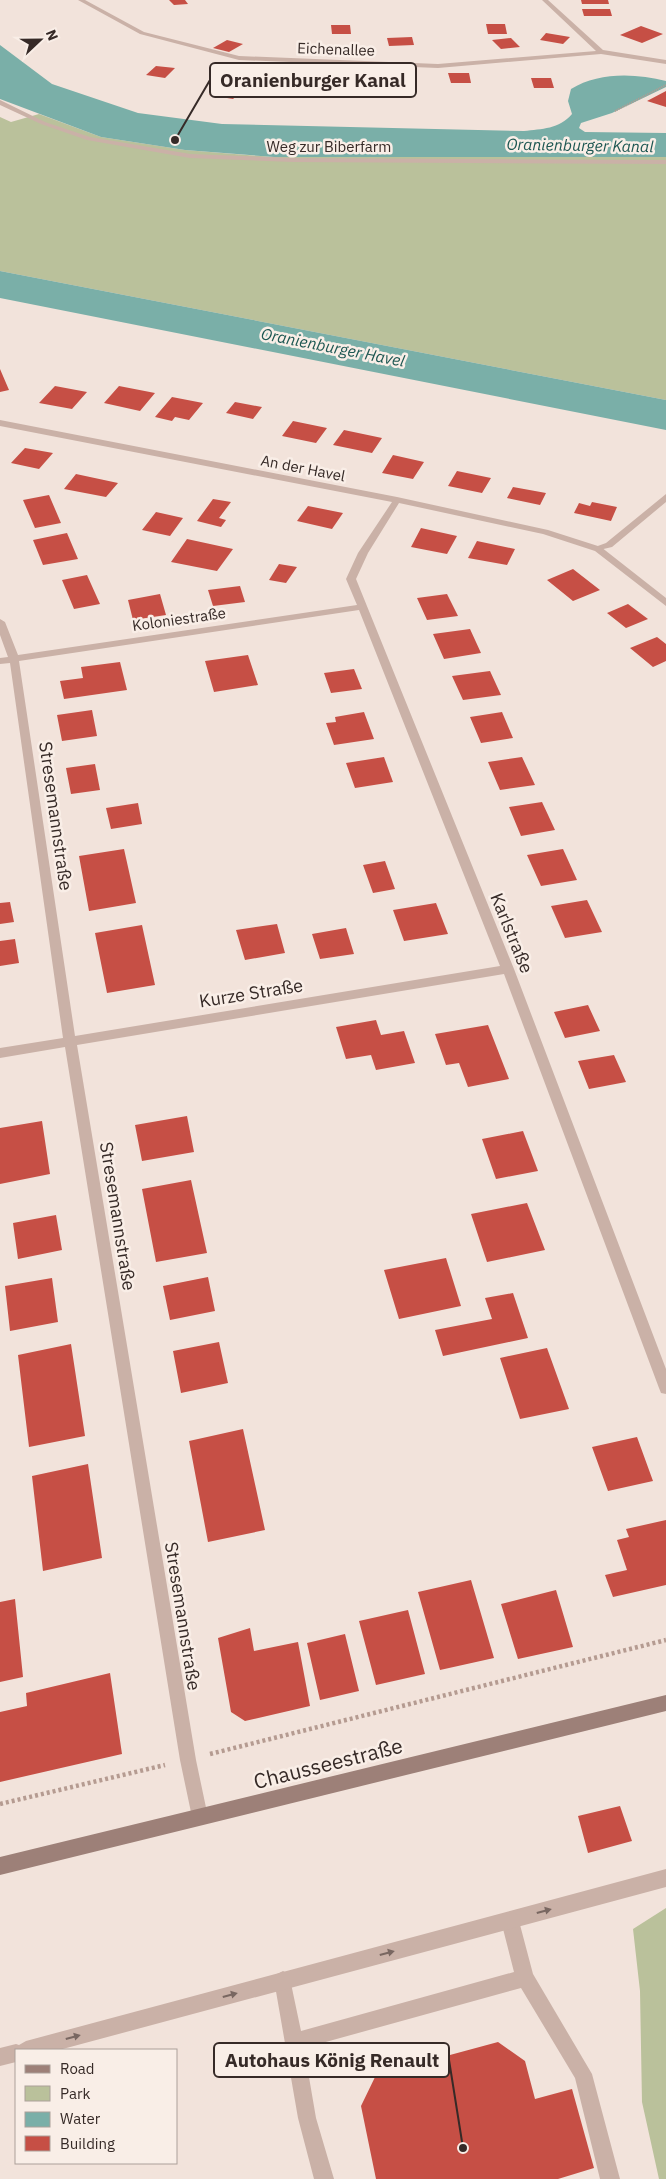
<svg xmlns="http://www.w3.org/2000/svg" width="666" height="2179" font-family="'IBM Plex Sans',sans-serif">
  <rect width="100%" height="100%" fill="#f2e3db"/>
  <path fill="#bac19b" d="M 39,114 L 101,137 L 185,150 L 273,157 L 666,157 L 666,400 L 0,271 L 0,117 L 11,122 Z
    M 666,1908 L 666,2179 L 659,2179 L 642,2102 L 640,1991 L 633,1929 Z"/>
  <path fill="#7aafa8" d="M 0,45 L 52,84 L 138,113 L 222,124 L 524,131 C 542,129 559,129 572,114 L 568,101 L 571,89 C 598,72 635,73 666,81 L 666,87 L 612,113 L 581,123 L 579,128 L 585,132 L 666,133 L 666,157 L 274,157 L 185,150 L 101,137 L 0,99 Z
    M 0,271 L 666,400 L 666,430 L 0,298 Z"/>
  <path fill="#c64f45" d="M 169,0 L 185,0 L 188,4 L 174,5 Z
    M 581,0 L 608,0 L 609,4 L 582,4 Z
    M 582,9 L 610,9 L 612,16 L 584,16 Z
    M 486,24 L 505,24 L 507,34 L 488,34 Z
    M 331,25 L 350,25 L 351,34 L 332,34 Z
    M 641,26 L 663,34 L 642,43 L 620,35 Z
    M 546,33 L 570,37 L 563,44 L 540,40 Z
    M 412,37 L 414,45 L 389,46 L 387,38 Z
    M 511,38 L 520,47 L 501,49 L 492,40 Z
    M 227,40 L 243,44 L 229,52 L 213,48 Z
    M 156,66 L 175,68 L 165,78 L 146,75 Z
    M 448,73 L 469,73 L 471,83 L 451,83 Z
    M 531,78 L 551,78 L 554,88 L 534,88 Z
    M 218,87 L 242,91 L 233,99 L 209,95 Z
    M 666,91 L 666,107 L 647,101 Z
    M 0,369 L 9,390 L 0,392 Z
    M 55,386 L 87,392 L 72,409 L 39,403 Z
    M 119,386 L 155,393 L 140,411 L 104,403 Z
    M 172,397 L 203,403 L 189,420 L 175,417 L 172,421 L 155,417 Z
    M 235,402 L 262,407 L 253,419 L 226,413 Z
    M 293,421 L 327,428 L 316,443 L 282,436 Z
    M 344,430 L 382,438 L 372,453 L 333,445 Z
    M 25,448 L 53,453 L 39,469 L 11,463 Z
    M 393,455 L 424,462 L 413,479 L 382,473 Z
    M 457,471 L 491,478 L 482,493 L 448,486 Z
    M 76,474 L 118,483 L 106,497 L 64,489 Z
    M 513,487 L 546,493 L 540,505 L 507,498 Z
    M 49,495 L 61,523 L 35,528 L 23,500 Z
    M 213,499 L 231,502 L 219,518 L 226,520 L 221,527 L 197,521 Z
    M 592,502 L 617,507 L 611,521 L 574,513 L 579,503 L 590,506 Z
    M 308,506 L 343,513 L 332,529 L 297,521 Z
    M 156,512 L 183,518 L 170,536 L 142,530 Z
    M 421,528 L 457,536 L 447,554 L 411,547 Z
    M 67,533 L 78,559 L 43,565 L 33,540 Z
    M 187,539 L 233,549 L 217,571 L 171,562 Z
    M 477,541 L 515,549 L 507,565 L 468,558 Z
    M 279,564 L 297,567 L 286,583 L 269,580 Z
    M 573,569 L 600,590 L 573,601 L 547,580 Z
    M 87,575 L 100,604 L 74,609 L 62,580 Z
    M 240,586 L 245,602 L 213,606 L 208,590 Z
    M 160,594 L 166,615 L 133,620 L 128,600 Z
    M 447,594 L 458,616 L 427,620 L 417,598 Z
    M 628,604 L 648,619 L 626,628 L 607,613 Z
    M 470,629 L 481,653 L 444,659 L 433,634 Z
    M 657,637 L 666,644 L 666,661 L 653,667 L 630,648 Z
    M 248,655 L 258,685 L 214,692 L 205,661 Z
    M 120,662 L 127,690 L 64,699 L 60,681 L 83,678 L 81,667 Z
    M 354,669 L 362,689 L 331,693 L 324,673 Z
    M 490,671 L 501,695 L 463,700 L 452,676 Z
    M 92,710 L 97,736 L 62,741 L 57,715 Z
    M 364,712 L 374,739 L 334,745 L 326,723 L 336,722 L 335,717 Z
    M 502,712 L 513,738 L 481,743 L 470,717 Z
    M 384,757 L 393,782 L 355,788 L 346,763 Z
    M 522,757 L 535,785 L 500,790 L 488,762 Z
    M 95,764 L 100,790 L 71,794 L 66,768 Z
    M 542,802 L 555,830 L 521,836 L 509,807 Z
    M 138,803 L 142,824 L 111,829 L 106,808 Z
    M 124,849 L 136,903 L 89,911 L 79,856 Z
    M 563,849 L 577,880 L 541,886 L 527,855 Z
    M 385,861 L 395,889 L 373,893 L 363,865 Z
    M 587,900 L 602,932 L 565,938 L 551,906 Z
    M 10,902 L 14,922 L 0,924 L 0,903 Z
    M 436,903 L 448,934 L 404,941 L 393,910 Z
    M 277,924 L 285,953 L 245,960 L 236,930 Z
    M 142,925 L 155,985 L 107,993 L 95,933 Z
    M 346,928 L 354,954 L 320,959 L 312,934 Z
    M 15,939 L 19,963 L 0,966 L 0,941 Z
    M 588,1005 L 600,1031 L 565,1038 L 554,1012 Z
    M 376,1020 L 381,1035 L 404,1031 L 415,1063 L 376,1070 L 371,1055 L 346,1059 L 336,1027 Z
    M 488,1025 L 509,1079 L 468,1087 L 459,1063 L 446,1065 L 435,1034 Z
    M 614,1055 L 626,1082 L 589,1089 L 578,1061 Z
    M 187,1116 L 194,1152 L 142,1161 L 135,1125 Z
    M 42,1121 L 50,1174 L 0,1184 L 0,1128 Z
    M 523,1131 L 538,1171 L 496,1179 L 482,1139 Z
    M 191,1180 L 207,1253 L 156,1262 L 142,1189 Z
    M 527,1203 L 545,1250 L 487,1262 L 471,1214 Z
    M 56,1215 L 62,1250 L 18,1259 L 13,1223 Z
    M 446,1258 L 461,1306 L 399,1319 L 384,1270 Z
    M 208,1277 L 215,1311 L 170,1320 L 163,1286 Z
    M 52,1278 L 58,1322 L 10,1331 L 5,1286 Z
    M 513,1293 L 528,1338 L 443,1356 L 435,1330 L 492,1319 L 485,1298 Z
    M 219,1342 L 228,1383 L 181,1393 L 173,1351 Z
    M 71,1344 L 85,1436 L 29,1447 L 18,1355 Z
    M 547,1348 L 569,1409 L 520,1419 L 500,1358 Z
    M 243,1429 L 265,1530 L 208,1542 L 189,1441 Z
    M 637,1437 L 653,1481 L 608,1491 L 592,1447 Z
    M 88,1464 L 102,1558 L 43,1571 L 32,1476 Z
    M 666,1520 L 666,1585 L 613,1597 L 605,1575 L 627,1570 L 617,1540 L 629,1537 L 626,1529 Z
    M 471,1580 L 494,1658 L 440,1670 L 418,1592 Z
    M 556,1590 L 573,1647 L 518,1659 L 501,1604 Z
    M 15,1599 L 23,1677 L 0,1682 L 0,1602 Z
    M 408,1610 L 425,1674 L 376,1685 L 359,1621 Z
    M 250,1628 L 254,1651 L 298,1642 L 310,1706 L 245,1721 L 231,1712 L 218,1638 Z
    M 345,1634 L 359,1691 L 320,1700 L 307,1643 Z
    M 110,1673 L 122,1754 L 0,1782 L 0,1712 L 27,1706 L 26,1693 Z
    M 620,1806 L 632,1841 L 588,1853 L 578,1816 Z
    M 498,2042 L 525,2061 L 535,2099 L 572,2089 L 594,2168 L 558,2179 L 376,2179 L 361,2106 L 376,2075 Z"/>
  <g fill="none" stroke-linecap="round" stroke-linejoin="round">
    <path stroke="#b59b91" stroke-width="2" stroke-dasharray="1 1" stroke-linecap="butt" d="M 615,111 L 666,85"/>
    <path stroke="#b59b91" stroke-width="4.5" stroke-dasharray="3 3" stroke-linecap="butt" d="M 210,1754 L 666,1640
      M 0,1804 L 165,1765"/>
    <path fill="#cab1a7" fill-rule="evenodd" d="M 666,494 L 666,502 L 612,547 L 595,551 L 595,547 L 606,543 Z
      M 510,1912 L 516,1915 L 519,1921 L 533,1974 L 592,2074 L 620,2179 L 600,2179 L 575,2078 L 521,1988 L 304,2048 L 316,2118 L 334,2179 L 314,2179 L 298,2118 L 274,1980 L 277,1974 L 283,1971 L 289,1974 L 301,2031 L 514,1972 L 501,1921 L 504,1915 Z"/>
    <path fill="#cab1a7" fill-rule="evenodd" d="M 78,0 L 85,0 L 144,32 L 239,56 L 438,64 L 596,51 L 542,0 L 548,0 L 603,50 L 666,60 L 666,64 L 601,54 L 438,68 L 239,60 L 140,34 Z
      M 0,100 L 45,122 L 90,137 L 190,154 L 293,158 L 666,160 L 666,164 L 293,162 L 190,158 L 87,140 L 41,124 L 0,105 Z
      M 0,420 L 397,497 L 548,530 L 601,547 L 666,598 L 666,606 L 595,551 L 543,534 L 399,503 L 368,553 L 356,579 L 514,969 L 666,1369 L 666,1394 L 661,1393 L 659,1388 L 504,974 L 77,1045 L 196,1760 L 208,1817 L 206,1823 L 200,1825 L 194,1823 L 192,1817 L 180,1760 L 65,1047 L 0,1058 L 0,1048 L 63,1038 L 10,663 L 0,664 L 0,658 L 8,657 L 0,635 L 0,619 L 5,622 L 18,655 L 357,605 L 346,579 L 358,553 L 392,502 L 0,426 ZM 359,610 L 500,966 L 75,1036 L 19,661 Z
      M 666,1869 L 666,1887 L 59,2050 L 16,2050 L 16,2062 L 0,2066 L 0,2048 L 16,2044 L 19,2045 L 26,2041 Z"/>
    <path fill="#9d8078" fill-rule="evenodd" d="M 666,1695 L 666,1711 L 0,1875 L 0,1857 Z"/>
  </g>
  <defs><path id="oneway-solid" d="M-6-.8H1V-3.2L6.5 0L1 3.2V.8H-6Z" transform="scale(1.25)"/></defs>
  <g fill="#796761">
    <use href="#oneway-solid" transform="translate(544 1911) rotate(-15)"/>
    <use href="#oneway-solid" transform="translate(387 1953) rotate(-15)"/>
    <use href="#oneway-solid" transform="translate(230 1995) rotate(-15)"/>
    <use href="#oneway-solid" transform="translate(73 2037) rotate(-15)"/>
  </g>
  <g text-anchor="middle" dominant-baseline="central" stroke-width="5" stroke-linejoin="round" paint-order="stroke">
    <g font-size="15" fill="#362a27" stroke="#f9eee7">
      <text transform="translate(336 49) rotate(2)">Eichenallee</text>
      <text x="329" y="146">Weg zur Biberfarm</text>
      <text transform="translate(303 468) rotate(11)">An der Havel</text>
      <text transform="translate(179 619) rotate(-8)">Koloniestraße</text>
    </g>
    <g font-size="16" font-style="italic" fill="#1d5752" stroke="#f9eee7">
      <text transform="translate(580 145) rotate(1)">Oranienburger Kanal</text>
      <text transform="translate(333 347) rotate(11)">Oranienburger Havel</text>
    </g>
    <g font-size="18" fill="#362a27" stroke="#f9eee7">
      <text transform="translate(56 816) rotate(82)">Stresemannstraße</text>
      <text transform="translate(512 933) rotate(68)">Karlstraße</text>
      <text transform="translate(251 993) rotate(-9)">Kurze Straße</text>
      <text transform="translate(118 1216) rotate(81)">Stresemannstraße</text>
      <text transform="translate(183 1616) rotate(81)">Stresemannstraße</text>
    </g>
    <g font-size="21" fill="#362a27" stroke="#f9eee7">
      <text transform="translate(328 1763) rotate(-14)">Chausseestraße</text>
    </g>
  </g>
  <path fill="none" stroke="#362a27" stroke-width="2" d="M175 140L210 80M463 2148L449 2060"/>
  <g fill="#362a27" stroke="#f9eee7" stroke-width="2">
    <circle cx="175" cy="140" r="5"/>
    <circle cx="463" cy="2148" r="5"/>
  </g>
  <g fill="#f9eee7" stroke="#362a27" stroke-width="2">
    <rect x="210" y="63" width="206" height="34" rx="5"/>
    <rect x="214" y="2043" width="235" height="34" rx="5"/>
  </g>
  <g font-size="19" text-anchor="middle" font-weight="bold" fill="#362a27">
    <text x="313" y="87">Oranienburger Kanal</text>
    <text x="332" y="2067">Autohaus König Renault</text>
  </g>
  <rect x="15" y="2049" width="162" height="115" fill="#f9eee7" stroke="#aba09a"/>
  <rect x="25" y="2065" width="25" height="8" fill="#9d8078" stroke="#aba09a"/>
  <text x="60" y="2074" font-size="15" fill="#362a27">Road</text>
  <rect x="25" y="2086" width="25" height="15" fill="#bac19b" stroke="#aba09a"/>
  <text x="60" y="2099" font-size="15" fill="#362a27">Park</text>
  <rect x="25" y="2112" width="25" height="15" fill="#7aafa8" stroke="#aba09a"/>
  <text x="60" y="2124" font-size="15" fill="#362a27">Water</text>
  <rect x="25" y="2136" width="25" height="15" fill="#c64f45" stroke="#aba09a"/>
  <text x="60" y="2149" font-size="15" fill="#362a27">Building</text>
  <g transform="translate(40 40) rotate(68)" stroke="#f9eee7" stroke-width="4" paint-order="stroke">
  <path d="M0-4L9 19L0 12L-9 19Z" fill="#362a27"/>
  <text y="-8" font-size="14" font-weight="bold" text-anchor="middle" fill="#362a27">N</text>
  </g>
</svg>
